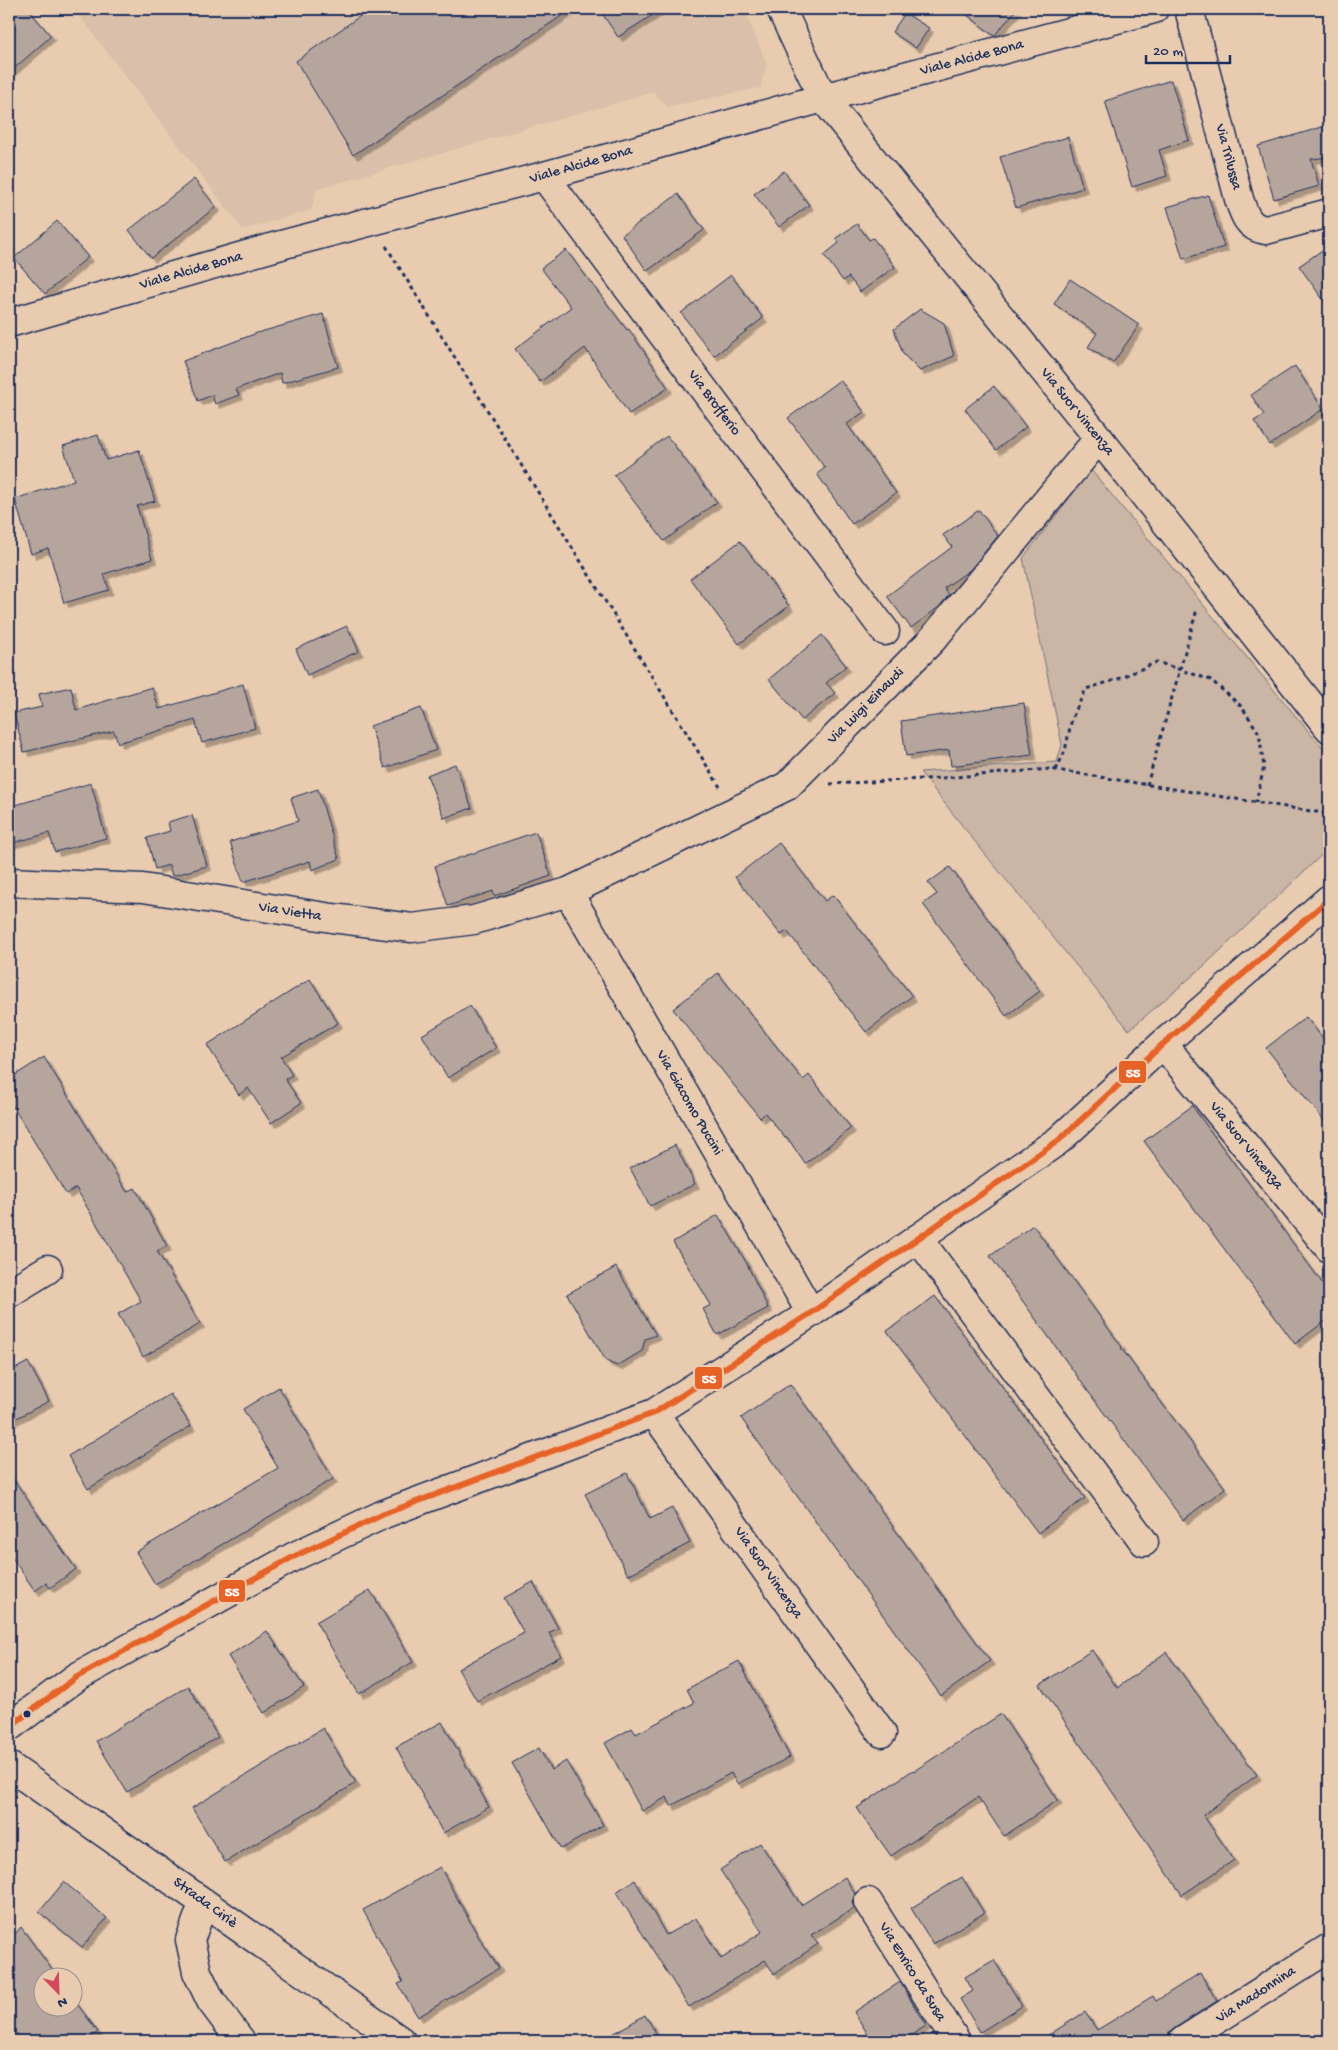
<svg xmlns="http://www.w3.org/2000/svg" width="1338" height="2050" font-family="'Gochi Hand',sans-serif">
  <defs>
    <filter id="shadow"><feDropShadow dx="4.5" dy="4.5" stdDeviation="0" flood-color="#0004"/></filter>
  </defs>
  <rect width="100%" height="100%" fill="#e9ccb0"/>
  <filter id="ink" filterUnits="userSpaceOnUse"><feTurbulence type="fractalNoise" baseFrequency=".02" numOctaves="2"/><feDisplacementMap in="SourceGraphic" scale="10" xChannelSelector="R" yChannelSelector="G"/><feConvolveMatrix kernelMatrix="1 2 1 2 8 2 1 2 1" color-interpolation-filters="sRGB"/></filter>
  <g filter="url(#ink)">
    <path fill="#dac0aa" d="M 74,9 L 745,9 L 767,65 L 760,88 L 667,107 L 654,92 L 317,189 L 311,210 L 243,230 Z"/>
    <path fill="#cbb5a4" stroke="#737281" d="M 1091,470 L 1329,756 L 1329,848 L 1204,966 L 1129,1030 L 976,843 L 920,772 L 1057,762 L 1062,745 L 1023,558 Z"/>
    <path fill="#b6a59c" stroke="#1b2f5e" filter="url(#shadow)" d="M 9,9 L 28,9 L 51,36 L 9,73 Z
      M 370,9 L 572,9 L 353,155 L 296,61 Z
      M 599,9 L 662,9 L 618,37 Z
      M 960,9 L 1017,9 L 994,36 Z
      M 905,13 L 929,28 L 916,48 L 892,32 Z
      M 1171,80 L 1189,140 L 1159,150 L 1167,176 L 1132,187 L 1105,101 Z
      M 1329,125 L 1329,157 L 1311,159 L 1319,186 L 1274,199 L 1258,146 Z
      M 1068,137 L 1083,188 L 1016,208 L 1000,157 Z
      M 784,171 L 809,205 L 779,227 L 754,194 Z
      M 194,179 L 216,207 L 151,258 L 129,230 Z
      M 678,194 L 704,230 L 647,271 L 622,235 Z
      M 1208,195 L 1224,247 L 1183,259 L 1167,207 Z
      M 57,221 L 88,257 L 45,294 L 14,258 Z
      M 857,224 L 869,240 L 873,238 L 895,267 L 860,292 L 849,277 L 843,281 L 824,255 L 839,243 L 836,238 Z
      M 566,250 L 627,330 L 629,329 L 668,388 L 629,414 L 585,348 L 540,382 L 515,349 L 571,307 L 541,268 Z
      M 1321,251 L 1329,262 L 1329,308 L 1299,266 Z
      M 731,275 L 763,318 L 714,356 L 681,313 Z
      M 1070,279 L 1139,325 L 1113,363 L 1088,347 L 1097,333 L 1054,304 Z
      M 920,309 L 944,323 L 954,356 L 920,371 L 903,354 L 894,329 Z
      M 323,314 L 338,367 L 282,383 L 280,373 L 236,389 L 239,395 L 215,404 L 212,395 L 198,401 L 183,361 L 257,333 Z
      M 1295,366 L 1323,409 L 1270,445 L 1254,421 L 1264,415 L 1251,395 Z
      M 840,380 L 864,412 L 847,424 L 896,493 L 852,524 L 817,474 L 825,468 L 788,418 Z
      M 994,386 L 1026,427 L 996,450 L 965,409 Z
      M 98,435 L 106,460 L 139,450 L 155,501 L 137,506 L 152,559 L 104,574 L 109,590 L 64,603 L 48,548 L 31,554 L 15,499 L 74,480 L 63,446 Z
      M 667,436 L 717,502 L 664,541 L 614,475 Z
      M 979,510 L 998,536 L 970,570 L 944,588 L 949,595 L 939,607 L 911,628 L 887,596 L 952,547 L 943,535 Z
      M 740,541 L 789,606 L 739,644 L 690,579 Z
      M 347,626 L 359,651 L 307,675 L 296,649 Z
      M 822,635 L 846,666 L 826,683 L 835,693 L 802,720 L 769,679 Z
      M 243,684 L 255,728 L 202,743 L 195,720 L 118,743 L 114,731 L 24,752 L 14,713 L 42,707 L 39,694 L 71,687 L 76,710 L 152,687 L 159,709 Z
      M 1024,703 L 1032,755 L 951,766 L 949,750 L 906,756 L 901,721 Z
      M 421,708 L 436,750 L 385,768 L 370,726 Z
      M 455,764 L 472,808 L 444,818 L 427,775 Z
      M 91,783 L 106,838 L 55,852 L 49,833 L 9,844 L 9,807 Z
      M 318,789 L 339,859 L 312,870 L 310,861 L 243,882 L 230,842 L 298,821 L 291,798 Z
      M 192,815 L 207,866 L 172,876 L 169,865 L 155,869 L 147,838 L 170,831 L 168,822 Z
      M 536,832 L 551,876 L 494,896 L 493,891 L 448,906 L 435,866 Z
      M 779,843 L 825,901 L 833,895 L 912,996 L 866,1032 L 787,931 L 781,935 L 735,877 Z
      M 950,867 L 1040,991 L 1006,1016 L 923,904 L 937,894 L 928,883 Z
      M 718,973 L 803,1080 L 809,1075 L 851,1128 L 805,1164 L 787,1137 L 785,1138 L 765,1113 L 760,1118 L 673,1009 Z
      M 310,979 L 338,1023 L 281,1057 L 292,1075 L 285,1079 L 301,1103 L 271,1123 L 248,1088 L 239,1095 L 207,1045 Z
      M 470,1006 L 496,1048 L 448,1078 L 422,1035 Z
      M 1306,1017 L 1329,1046 L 1329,1127 L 1266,1048 Z
      M 44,1057 L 127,1192 L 135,1188 L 167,1246 L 157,1251 L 200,1324 L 143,1357 L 118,1314 L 141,1301 L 76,1188 L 66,1194 L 9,1100 L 9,1079 Z
      M 1192,1106 L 1329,1292 L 1329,1318 L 1295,1344 L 1144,1141 Z
      M 675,1145 L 695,1184 L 650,1206 L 630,1168 Z
      M 718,1215 L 746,1262 L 768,1308 L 717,1335 L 703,1309 L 711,1305 L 673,1242 Z
      M 1033,1225 L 1122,1347 L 1121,1348 L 1225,1488 L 1183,1520 L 1090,1394 L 990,1256 Z
      M 616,1267 L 656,1335 L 645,1339 L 642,1351 L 617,1366 L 606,1361 L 567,1294 Z
      M 935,1296 L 1085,1498 L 1038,1533 L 887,1331 Z
      M 28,1362 L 49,1401 L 9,1422 L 9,1372 Z
      M 790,1384 L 990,1661 L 941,1696 L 741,1418 Z
      M 279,1387 L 333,1479 L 155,1584 L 136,1552 L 278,1468 L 243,1409 Z
      M 170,1394 L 191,1426 L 88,1489 L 68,1456 Z
      M 9,1473 L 76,1569 L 50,1588 L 46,1583 L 35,1591 L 9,1553 Z
      M 627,1473 L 650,1519 L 672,1508 L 690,1543 L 628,1575 L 585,1494 Z
      M 533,1582 L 558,1628 L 549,1633 L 561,1656 L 477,1701 L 458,1669 L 524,1633 L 504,1598 Z
      M 370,1590 L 413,1662 L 359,1694 L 316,1622 Z
      M 267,1631 L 304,1687 L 264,1713 L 228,1656 Z
      M 1092,1650 L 1117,1688 L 1166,1652 L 1257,1775 L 1203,1815 L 1234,1860 L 1182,1895 L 1040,1685 Z
      M 739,1661 L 790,1757 L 737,1784 L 731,1773 L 671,1806 L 667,1797 L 642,1811 L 605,1743 L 632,1728 L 636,1734 L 694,1703 L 687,1689 Z
      M 188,1686 L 218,1737 L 127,1792 L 96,1741 Z
      M 1001,1714 L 1058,1800 L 1004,1836 L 978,1797 L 891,1856 L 857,1808 L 913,1770 L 914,1771 Z
      M 442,1722 L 489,1807 L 443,1833 L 396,1747 Z
      M 323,1728 L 356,1783 L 225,1862 L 192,1808 Z
      M 539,1748 L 551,1770 L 566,1761 L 603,1825 L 561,1849 L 512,1763 Z
      M 760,1843 L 801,1905 L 845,1877 L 855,1894 L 852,1902 L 854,1908 L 811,1935 L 818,1944 L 774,1974 L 765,1960 L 689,2007 L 616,1892 L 635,1880 L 666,1935 L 696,1918 L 721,1959 L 762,1932 L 720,1870 Z
      M 440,1867 L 478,1936 L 499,1968 L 418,2017 L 398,1984 L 403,1982 L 363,1910 Z
      M 962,1877 L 984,1913 L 933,1944 L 911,1908 Z
      M 64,1882 L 107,1918 L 82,1947 L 39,1912 Z
      M 21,1927 L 58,1978 L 42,1978 L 42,2008 L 72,2008 L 72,1997 L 98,2032 L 85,2041 L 9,2041 L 9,1941 Z
      M 994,1960 L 1022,2006 L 980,2032 L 960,1999 L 973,1991 L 965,1977 Z
      M 1200,1973 L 1217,2001 L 1175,2028 L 1169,2033 L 1167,2041 L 1039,2041 L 1085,2012 L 1097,2030 L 1153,1996 L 1156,2001 Z
      M 900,1982 L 926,2026 L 902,2041 L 872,2041 L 854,2012 Z
      M 645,2015 L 661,2041 L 601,2041 Z"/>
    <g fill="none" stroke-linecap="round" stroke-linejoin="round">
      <defs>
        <path id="minor" d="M 781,9 L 823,98 L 1118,462 L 1329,728
          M 1189,9 L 1239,199 C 1244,214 1248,228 1266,230 L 1329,213
          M 544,176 L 885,631
          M 9,323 L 281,245 L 544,176 L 823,98 L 1154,9
          M 9,882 L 143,888 L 332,918 L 412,928 L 474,920 L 568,892 L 787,786 L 932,640 L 1099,438
          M 568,892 L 811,1313
          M 1163,1044 L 1329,1248
          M 918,1238 L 1144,1542
          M 9,1293 L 48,1269
          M 654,1413 L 882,1733
          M 9,1727 L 77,1677 L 293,1557 L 384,1514 L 654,1413 L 811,1313 L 1059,1140 L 1163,1044 L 1329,899
          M 9,1766 L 401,2041
          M 868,1902 L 956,2041
          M 206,1905 L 199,1915 L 190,1940 L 197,1972 L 211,2001 L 241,2041
          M 1183,2041 L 1329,1948"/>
      </defs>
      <use href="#minor" stroke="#1b2f5e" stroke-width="31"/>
      <path stroke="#1b2f5e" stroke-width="3" stroke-dasharray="4 4" stroke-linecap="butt" d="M 386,246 L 720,787
        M 1056,770 L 1065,751 L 1072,718 L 1086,689 L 1118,679 L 1157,662 L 1211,680 L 1242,707 L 1259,733 L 1264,767 L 1256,802
        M 830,784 L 943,778 L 1050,769 L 1329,814
        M 1147,785 L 1196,613 L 1200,610"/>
      <use href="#minor" stroke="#e9ccb0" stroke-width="28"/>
      <defs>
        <path id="bus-1" d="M 9,1727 L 77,1677 L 293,1557 L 384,1514 L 654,1413 L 811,1313 L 1059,1140 L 1163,1044 L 1329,899"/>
      </defs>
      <use href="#bus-1" stroke="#e9ccb0" stroke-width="10"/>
      <use href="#bus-1" stroke="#e76225" stroke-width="6"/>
    </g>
  </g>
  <circle fill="#1b2f5e" stroke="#e9ccb0" stroke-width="2" cx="27" cy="1714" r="4.5"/>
  <g text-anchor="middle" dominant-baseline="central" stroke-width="4.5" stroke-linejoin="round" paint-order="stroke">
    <g font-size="15" fill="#1b2f5e" stroke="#e9ccb0">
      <text transform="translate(972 58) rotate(-15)">Viale Alcide Bona</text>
      <text transform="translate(1228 157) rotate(75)">Via Trilussa</text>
      <text transform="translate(581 165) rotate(-16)">Viale Alcide Bona</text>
      <text transform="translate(191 271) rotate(-16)">Viale Alcide Bona</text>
      <text transform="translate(714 403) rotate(53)">Via Brofferio</text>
      <text transform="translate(1077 412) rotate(51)">Via Suor Vincenza</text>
      <text transform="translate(866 706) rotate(-45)">Via Luigi Einaudi</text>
      <text transform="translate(290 912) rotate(9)">Via Vietta</text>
      <text transform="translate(689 1103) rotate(60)">Via Giacomo Puccini</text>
      <text transform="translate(1246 1146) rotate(51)">Via Suor Vincenza</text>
      <text transform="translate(768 1573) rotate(55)">Via Suor Vincenza</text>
      <text transform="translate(205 1903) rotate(36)">Strada Ciriè</text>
      <text transform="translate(912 1972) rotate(58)">Via Enrico da Susa</text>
      <text transform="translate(1256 1995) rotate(-33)">Via Madonnina</text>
    </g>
  </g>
  <g stroke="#e9ccb0" stroke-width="2">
    <rect x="1118" y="1060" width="29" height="24" rx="5" fill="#e76225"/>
    <rect x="694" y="1366" width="29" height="24" rx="5" fill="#e76225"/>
    <rect x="218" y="1579" width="28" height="24" rx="5" fill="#e76225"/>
  </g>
  <g font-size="14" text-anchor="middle" font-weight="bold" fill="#fff">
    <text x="1133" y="1077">55</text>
    <text x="709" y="1383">55</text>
    <text x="232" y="1596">55</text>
  </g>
  <rect width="1338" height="2050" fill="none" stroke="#e9ccb0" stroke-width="30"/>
  <rect x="15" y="15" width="1308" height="2020" fill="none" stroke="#1b2f5e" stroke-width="2" filter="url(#ink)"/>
  <g transform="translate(58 1992) rotate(157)"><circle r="24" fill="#e9ccb0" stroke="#978d8f"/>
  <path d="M0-4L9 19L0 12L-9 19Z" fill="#d1495b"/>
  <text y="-8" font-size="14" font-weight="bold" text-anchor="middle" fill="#1b2f5e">N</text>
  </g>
  <path d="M1146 55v8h84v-8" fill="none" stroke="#1b2f5e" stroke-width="2.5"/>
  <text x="1153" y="55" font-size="15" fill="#1b2f5e" stroke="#e9ccb0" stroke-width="4" paint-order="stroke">20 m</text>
</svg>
